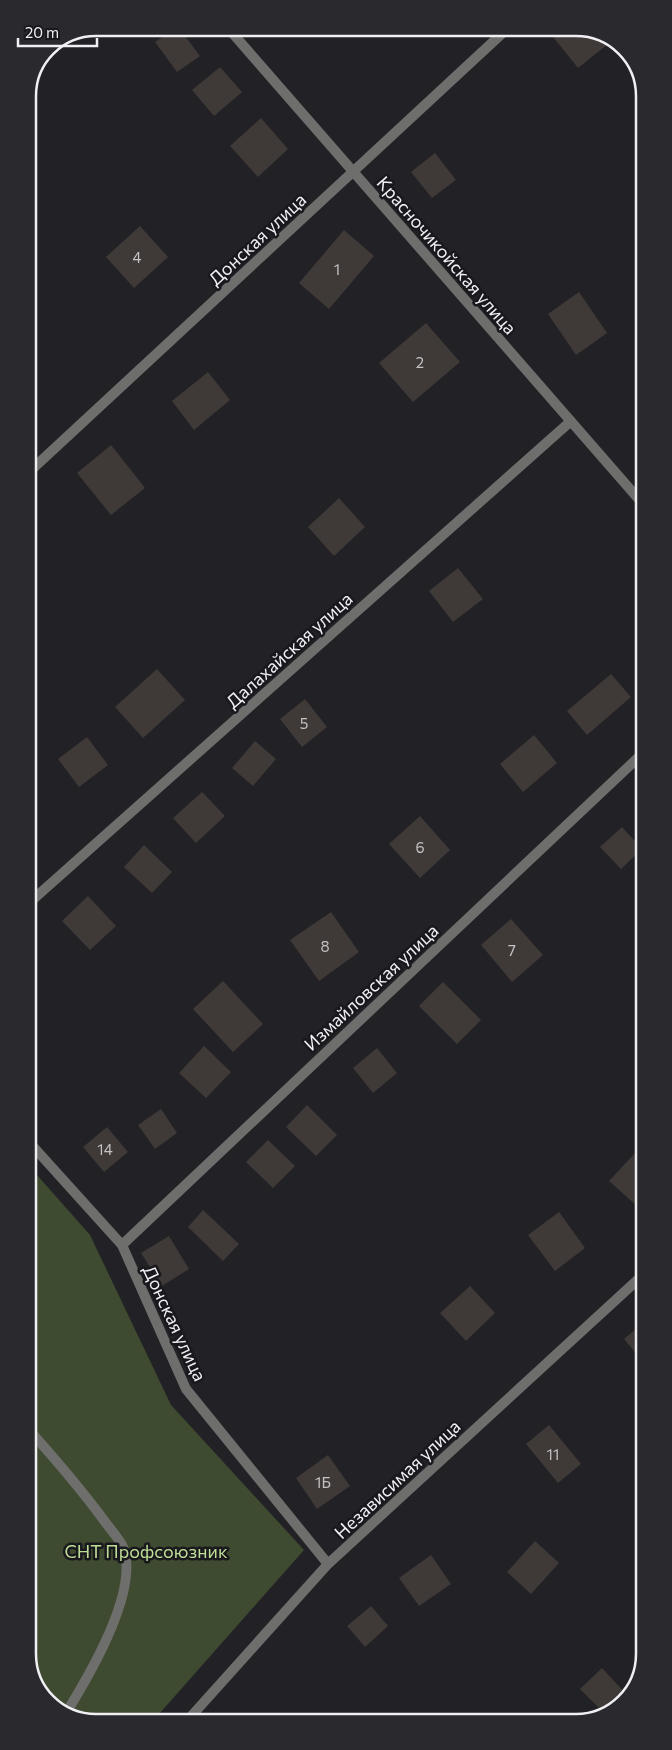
<svg xmlns="http://www.w3.org/2000/svg" width="672" height="1750" font-family="Commissioner,sans-serif">
  <rect width="100%" height="100%" fill="#222226"/>
  <path fill="#3f4b30" d="M 29,1166 L 90,1235 L 171,1405 L 304,1550 L 152,1722 L 91,1722 L 54,1708 L 30,1672 Z"/>
  <path fill="#3f3937" d="M 175,28 L 179,28 L 200,56 L 177,72 L 155,42 Z
    M 556,28 L 581,28 L 613,40 L 578,68 L 550,33 Z
    M 220,67 L 242,92 L 214,116 L 192,90 Z
    M 261,118 L 288,149 L 258,177 L 230,146 Z
    M 435,153 L 456,180 L 432,198 L 411,172 Z
    M 140,226 L 168,257 L 134,288 L 106,257 Z
    M 344,230 L 374,256 L 329,309 L 299,283 Z
    M 579,292 L 607,333 L 576,355 L 548,314 Z
    M 426,323 L 460,362 L 413,402 L 379,363 Z
    M 208,372 L 230,400 L 194,430 L 172,401 Z
    M 111,445 L 145,488 L 111,515 L 77,473 Z
    M 339,498 L 365,527 L 334,556 L 308,527 Z
    M 458,568 L 483,599 L 453,622 L 429,591 Z
    M 157,669 L 185,700 L 143,738 L 115,707 Z
    M 611,674 L 631,697 L 587,735 L 567,711 Z
    M 305,699 L 327,727 L 302,747 L 280,719 Z
    M 534,735 L 557,763 L 523,792 L 500,764 Z
    M 87,737 L 108,765 L 79,787 L 58,759 Z
    M 255,741 L 276,759 L 253,786 L 232,768 Z
    M 202,792 L 225,816 L 196,843 L 173,818 Z
    M 420,816 L 450,850 L 420,878 L 389,844 Z
    M 622,827 L 642,849 L 621,869 L 600,847 Z
    M 144,845 L 172,872 L 152,893 L 124,867 Z
    M 88,896 L 116,926 L 90,950 L 62,921 Z
    M 331,912 L 359,952 L 319,981 L 290,940 Z
    M 511,919 L 543,955 L 512,982 L 481,945 Z
    M 223,981 L 263,1024 L 233,1052 L 193,1009 Z
    M 443,982 L 481,1020 L 457,1044 L 419,1006 Z
    M 204,1046 L 231,1072 L 206,1098 L 179,1073 Z
    M 377,1048 L 397,1073 L 373,1093 L 353,1068 Z
    M 307,1105 L 337,1135 L 316,1156 L 286,1127 Z
    M 161,1109 L 177,1133 L 155,1149 L 138,1125 Z
    M 107,1127 L 128,1152 L 104,1172 L 83,1147 Z
    M 268,1140 L 295,1166 L 273,1188 L 246,1162 Z
    M 636,1152 L 644,1159 L 644,1200 L 638,1207 L 609,1181 Z
    M 203,1210 L 239,1244 L 223,1261 L 188,1227 Z
    M 559,1212 L 585,1248 L 555,1271 L 528,1235 Z
    M 169,1236 L 189,1269 L 162,1286 L 141,1253 Z
    M 470,1286 L 495,1313 L 466,1341 L 440,1313 Z
    M 644,1322 L 644,1363 L 624,1339 Z
    M 549,1425 L 581,1464 L 558,1483 L 526,1444 Z
    M 328,1455 L 350,1486 L 317,1509 L 296,1478 Z
    M 535,1541 L 559,1563 L 531,1594 L 507,1572 Z
    M 431,1555 L 451,1584 L 419,1606 L 399,1578 Z
    M 371,1606 L 388,1626 L 365,1647 L 347,1626 Z
    M 602,1668 L 629,1697 L 604,1713 L 580,1689 Z"/>
  <g fill="none" stroke-linecap="round" stroke-linejoin="round">
    <path stroke="#6e6e6c" stroke-width="10" d="M 228,28 L 643,504
      M 28,473 L 508,28
      M 29,903 L 571,421
      M 29,1142 L 122,1245 L 186,1389 L 328,1564
      M 122,1245 L 643,753
      M 30,1431 C 56,1460 80,1488 103,1519 C 109,1528 119,1538 123,1547 C 140,1590 89,1676 66,1713
      M 186,1722 L 328,1564 L 644,1274"/>
  </g>
  <g text-anchor="middle" dominant-baseline="central" stroke-width="5" stroke-linejoin="round" paint-order="stroke">
    <g font-size="15" fill="#c4c2c4">
      <text x="137" y="257">4</text>
      <text x="337" y="269">1</text>
      <text x="420" y="362">2</text>
      <text x="304" y="723">5</text>
      <text x="420" y="847">6</text>
      <text x="325" y="946">8</text>
      <text x="512" y="950">7</text>
      <text x="105" y="1149">14</text>
      <text x="553" y="1454">11</text>
      <text x="323" y="1482">1Б</text>
    </g>
    <g font-size="18" fill="#f0eff3" stroke="#19181d">
      <text transform="translate(257 239) rotate(-43)">Донская улица</text>
      <text transform="translate(447 255) rotate(49)">Красночикойская улица</text>
      <text transform="translate(289 650) rotate(-42)">Далахайская улица</text>
      <text transform="translate(371 987) rotate(-43)">Измайловская улица</text>
      <text transform="translate(175 1323) rotate(65)">Донская улица</text>
      <text transform="translate(397 1479) rotate(-43)">Независимая улица</text>
    </g>
    <g font-size="18" fill="#bddc95" stroke="#19181d">
      <text x="146" y="1551">СНТ Профсоюзник</text>
    </g>
  </g>
  <path d="M0 0H672V1750H0ZM96 36H576A60 60 0 0 1 636 96V1654A60 60 0 0 1 576 1714H96A60 60 0 0 1 36 1654V96A60 60 0 0 1 96 36Z" fill="#2a292e" fill-rule="evenodd"/>
  <path fill="none" stroke="#f0eff3" stroke-width="2.5" d="M96 36H576A60 60 0 0 1 636 96V1654A60 60 0 0 1 576 1714H96A60 60 0 0 1 36 1654V96A60 60 0 0 1 96 36Z"/>
  <path d="M18 38v8h79v-8" fill="none" stroke="#f0eff3" stroke-width="2.5"/>
  <text x="25" y="38" font-size="15" fill="#f0eff3" stroke="#19181d" stroke-width="4" paint-order="stroke">20 m</text>
</svg>
